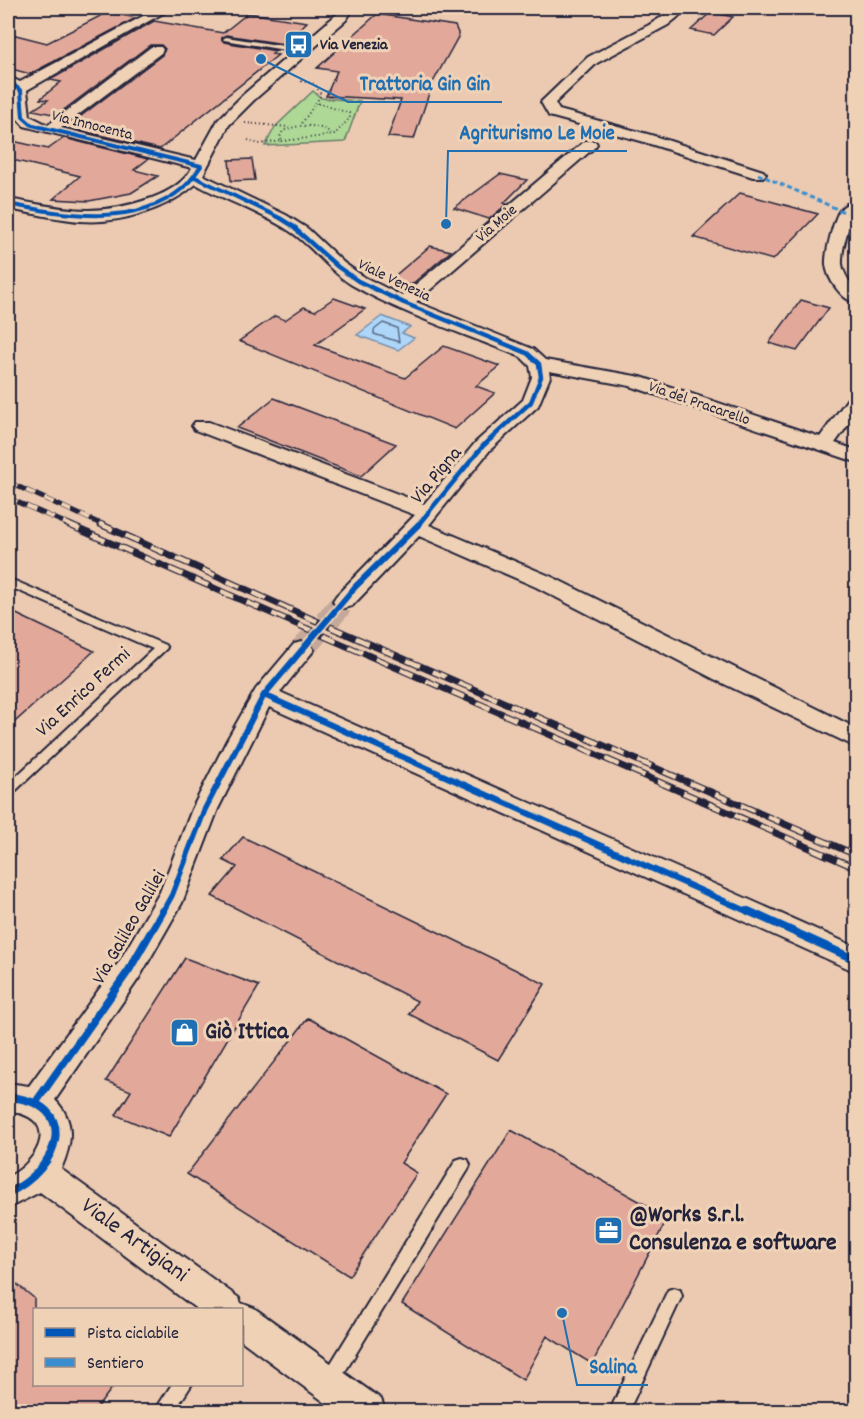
<svg xmlns="http://www.w3.org/2000/svg" width="864" height="1419" font-family="Dekko,sans-serif">
  <rect width="100%" height="100%" fill="#eccab1"/>
  <filter id="ink" filterUnits="userSpaceOnUse"><feTurbulence type="fractalNoise" baseFrequency=".0167" numOctaves="2"/><feDisplacementMap in="SourceGraphic" scale="12" xChannelSelector="R" yChannelSelector="G"/><feConvolveMatrix kernelMatrix="1 2 1 2 8 2 1 2 1" color-interpolation-filters="sRGB"/></filter>
  <g filter="url(#ink)">
    <path fill="#aed896" stroke="#687d68" stroke-width="1.5" d="M 313,91 L 321,98 L 360,101 L 345,142 L 265,146 L 275,127 Z"/>
    <path fill="#add6f8" stroke="#758eac" stroke-width="1.5" d="M 382,316 L 410,327 L 402,333 L 414,338 L 398,350 L 357,335 Z"/>
    <g fill="none" stroke-linecap="round" stroke-linejoin="round">
      <path stroke="#5a6a87" stroke-width="1.5" d="M 383,323 L 397,328 L 399,342 L 374,334 L 374,330 Z"/>
    </g>
    <path fill="#e2a99b" stroke="#22223b" stroke-width="1.5" d="M 108,12 L 136,18 L 30,74 L 8,68 L 8,39 L 16,35 L 47,43 Z
      M 711,12 L 733,17 L 714,35 L 691,30 Z
      M 248,13 L 307,22 L 284,44 L 226,35 L 222,37 L 224,42 L 276,51 L 272,54 L 278,55 L 160,149 L 78,130 L 90,121 L 77,119 L 162,55 L 165,49 L 161,45 L 150,45 L 57,115 L 33,110 L 48,100 L 40,99 L 61,82 L 50,80 L 154,21 L 223,33 Z
      M 377,14 L 455,26 L 458,33 L 458,37 L 432,84 L 414,139 L 388,137 L 401,100 L 326,96 L 337,71 L 317,68 Z
      M 64,138 L 148,159 L 134,170 L 158,176 L 131,193 L 89,201 L 53,199 L 80,176 L 8,159 L 8,140 L 48,149 Z
      M 252,159 L 255,180 L 231,181 L 229,160 Z
      M 500,174 L 527,180 L 504,203 L 507,204 L 489,219 L 454,208 Z
      M 740,193 L 818,214 L 773,260 L 693,237 Z
      M 430,246 L 451,251 L 411,285 L 391,279 Z
      M 334,298 L 365,309 L 315,345 L 405,378 L 444,346 L 500,366 L 476,386 L 495,393 L 455,429 L 239,341 L 275,316 L 285,320 L 304,307 L 315,311 Z
      M 801,300 L 829,308 L 797,351 L 769,343 Z
      M 274,398 L 396,444 L 361,476 L 237,428 Z
      M 8,610 L 94,651 L 8,728 Z
      M 243,837 L 545,984 L 498,1060 L 409,1014 L 417,1001 L 212,896 L 237,867 L 223,860 Z
      M 185,958 L 259,986 L 169,1137 L 116,1115 L 131,1091 L 106,1081 Z
      M 308,1018 L 446,1094 L 401,1163 L 417,1173 L 349,1276 L 187,1174 Z
      M 511,1130 L 668,1217 L 592,1364 L 547,1336 L 523,1380 L 402,1304 Z
      M 8,1277 L 34,1298 L 34,1384 L 115,1384 L 94,1412 L 8,1412 Z"/>
    <g fill="none" stroke-linecap="round" stroke-linejoin="round">
      <path stroke="#c4a899" stroke-width="24" stroke-dasharray="24 12" stroke-linecap="butt" d="M 302,650 L 344,601"/>
      <defs>
        <path id="service" d="M 226,37 L 303,49 L 306,51 L 303,53 L 224,40 L 223,39 Z
          M 8,578 L 165,645 L 167,648 L 12,794 L 8,796 L 8,784 L 153,649 L 8,586 Z
          M 462,1158 L 468,1160 L 470,1165 L 468,1170 L 335,1388 L 329,1391 L 323,1388 L 320,1382 L 323,1376 L 456,1160 Z
          M 674,1288 L 680,1290 L 682,1296 L 628,1412 L 609,1412 L 668,1290 Z
          M 172,1384 L 192,1384 L 174,1412 L 154,1412 Z"/>
        <path id="minor" d="M 158,8 L 172,8 L 27,90 L 30,116 L 48,125 L 151,47 L 161,47 L 163,50 L 161,53 L 61,128 L 196,160 L 218,120 L 244,94 L 337,14 L 342,8 L 354,8 L 346,20 L 254,100 L 229,125 L 203,175 L 286,215 L 308,229 L 344,263 L 364,277 L 402,296 L 585,141 L 595,141 L 597,144 L 595,147 L 416,302 L 533,349 L 545,360 L 641,377 L 820,437 L 849,397 L 856,395 L 856,414 L 835,443 L 856,450 L 856,462 L 630,386 L 549,371 L 550,377 L 538,406 L 490,450 L 429,525 L 552,577 L 856,728 L 856,747 L 718,681 L 536,587 L 419,536 L 352,606 L 344,608 L 336,606 L 333,601 L 336,596 L 415,515 L 195,430 L 192,426 L 195,422 L 209,422 L 424,504 L 476,442 L 523,400 L 532,377 L 530,366 L 521,357 C 465,334 404,315 352,285 C 329,271 315,249 294,234 C 264,213 228,202 196,184 C 166,210 120,224 80,221 C 56,219 31,213 8,209 L 8,199 C 66,209 95,218 152,198 C 168,192 184,183 192,168 L 24,126 L 16,117 L 15,96 L 8,86 L 8,76 L 20,82 Z
          M 676,8 L 689,8 L 668,25 L 597,63 L 555,103 L 559,110 L 651,135 L 763,171 L 766,174 L 763,177 L 753,177 L 641,141 L 549,116 L 541,102 L 588,57 L 649,25 Z
          M 856,200 L 856,212 C 849,220 841,253 842,264 C 843,273 850,283 856,289 L 856,303 C 842,300 827,279 826,264 C 825,254 834,218 840,210 C 844,205 850,202 856,200 Z
          M 302,642 L 310,644 L 314,650 L 280,692 L 856,947 L 856,972 L 269,707 L 218,809 L 182,903 L 139,978 L 55,1100 C 76,1121 72,1144 61,1169 L 239,1298 L 241,1303 L 254,1308 L 381,1399 L 386,1412 L 338,1412 L 242,1341 L 242,1310 L 198,1310 L 40,1192 L 8,1208 L 8,1177 C 42,1159 60,1117 8,1111 L 8,1083 L 29,1086 L 119,962 L 160,892 L 192,809 L 227,740 L 256,689 L 294,644 Z"/>
      </defs>
      <use href="#service" stroke="#22223b" stroke-width="4"/>
      <use href="#minor" stroke="#22223b" stroke-width="4"/>
      <path stroke="#22223b" stroke-width="2" stroke-dasharray="1 3" stroke-linecap="butt" d="M 301,81 L 315,84 L 321,95 L 302,123
        M 245,123 L 288,127
        M 248,140 L 259,144 L 282,141 L 280,137 L 283,131 C 302,123 316,124 334,134
        M 282,141 L 334,135 L 350,118 L 349,113 L 317,103"/>
      <use href="#service" fill="#efd2b6" fill-rule="evenodd"/>
      <use href="#minor" fill="#efd2b6" fill-rule="evenodd"/>
      <defs>
        <path id="rail-far1" d="M 8,482 L 103,525
          M 8,498 L 70,525"/>
        <path id="rail" d="M 67,524 L 856,868
          M 100,524 L 305,616 L 856,855"/>
      </defs>
      <use href="#rail-far1" stroke="#22223b" stroke-width="5"/>
      <use href="#rail" stroke="#22223b" stroke-width="7"/>
      <use href="#rail-far1" stroke="#efd2b6" stroke-width="4" stroke-dasharray="10" stroke-linecap="butt"/>
      <use href="#rail" stroke="#efd2b6" stroke-width="4.5" stroke-dasharray="14" stroke-linecap="butt"/>
      <path stroke="#398ed0" stroke-width="3" stroke-dasharray="5 3" stroke-linecap="butt" d="M 758,174 L 846,213"/>
      <defs>
        <path id="cycleway-far3" d="M 8,80 L 21,91 L 23,117 L 32,125 L 201,166 C 196,173 190,182 183,188 C 136,228 64,215 8,204
          M 195,177 L 280,218 L 296,228"/>
        <path id="cycleway-far2" d="M 293,227 L 338,267 L 358,281 L 404,303 L 527,353 L 539,364 L 541,377 L 531,402 L 483,446 L 418,525"/>
        <path id="cycleway-far1" d="M 264,695 L 751,913
          M 162,913 L 172,895 L 205,809 L 264,695 L 355,587 L 419,524"/>
        <path id="cycleway" d="M 748,911 L 856,960
          M 8,1097 C 82,1103 60,1169 8,1193
          M 36,1102 L 129,970 L 163,911"/>
      </defs>
      <use href="#cycleway-far3" stroke="#efd2b6" stroke-width="6"/>
      <use href="#cycleway-far2" stroke="#efd2b6" stroke-width="8"/>
      <use href="#cycleway-far1" stroke="#efd2b6" stroke-width="10"/>
      <use href="#cycleway" stroke="#efd2b6" stroke-width="11"/>
      <use href="#cycleway-far3" stroke="#0057b8" stroke-width="4"/>
      <use href="#cycleway-far2" stroke="#0057b8" stroke-width="4.5"/>
      <use href="#cycleway-far1" stroke="#0057b8" stroke-width="6"/>
      <use href="#cycleway" stroke="#0057b8" stroke-width="8"/>
    </g>
  </g>
  <defs>
    <symbol id="bus-square" viewBox="-11 -11 22 22"><rect x="-9" y="-9" width="18" height="18" rx="4" fill="#1f6fb2" stroke="#efd2b6"/><path d="M-5-6H5V4H4V6H2V4H-2V6H-4V4H-5ZM-3.5-4V0h7V-4ZM-3.5 1.2v1.5H-2V1.2ZM2 1.2v1.5H3.5V1.2Z" fill="#fff"/></symbol>
    <symbol id="shop-square" viewBox="-11 -11 22 22"><rect x="-9" y="-9" width="18" height="18" rx="4" fill="#1f6fb2" stroke="#efd2b6"/><path d="M-5-2.5h2.3a2.7 3.5 0 0 1 5.4 0H5L5.5 6h-11ZM-1.5-2.5h3a1.5 2.3 0 0 0-3 0Z" fill="#fff"/></symbol>
    <symbol id="office-square" viewBox="-11 -11 22 22"><rect x="-9" y="-9" width="18" height="18" rx="4" fill="#1f6fb2" stroke="#efd2b6"/><path d="M-6-3h4V-5.5h4V-3h4V5H-6ZM-1-4.5V-3h2v-1.5ZM-6 0V1H6V0Z" fill="#fff"/></symbol>
  </defs>
  <g fill-rule="evenodd">
    <use href="#bus-square" x="282" y="28" width="33" height="33"/>
    <use href="#shop-square" x="168" y="1016" width="33" height="33"/>
    <use href="#office-square" x="592" y="1214" width="33" height="33"/>
  </g>
  <g text-anchor="middle" dominant-baseline="central" stroke-width="6" stroke-linejoin="round" paint-order="stroke">
    <g font-size="16" font-weight="bold" fill="#22223b" stroke="#efd2b6" text-anchor="start">
      <text x="320" y="45">Via Venezia</text>
    </g>
    <g font-size="16" fill="#22223b" stroke="#efd2b6">
      <text transform="translate(92 126) rotate(14)">Via Innocenta</text>
      <text transform="translate(497 224) rotate(-41)">Via Moie</text>
      <text transform="translate(394 281) rotate(26)">Viale Venezia</text>
      <text transform="translate(699 404) rotate(19)">Via del Pracarello</text>
    </g>
    <g font-size="20" fill="#22223b" stroke="#efd2b6">
      <text transform="translate(437 476) rotate(-50)">Via Pigna</text>
      <text transform="translate(84 693) rotate(-43)">Via Enrico Fermi</text>
      <text transform="translate(130 928) rotate(-60)">Via Galileo Galilei</text>
    </g>
    <g font-size="24" font-weight="bold" fill="#22223b" stroke="#efd2b6" text-anchor="start">
      <text x="205" y="1033">Giò Ittica</text>
      <text x="629" y="1216">@Works S.r.l.<tspan x="629" dy="28">Consulenza e software</tspan></text>
    </g>
    <g font-size="24" fill="#22223b" stroke="#efd2b6">
      <text transform="translate(134 1241) rotate(36)">Viale Artigiani</text>
    </g>
  </g>
  <path fill="none" stroke="#1f6fb2" stroke-width="2" d="M261 59L348 102H502M446 224L448 151H627M562 1313L577 1385H648"/>
  <g fill="#1f6fb2" stroke="#efd2b6" stroke-width="2">
    <circle cx="261" cy="59" r="6"/>
    <circle cx="446" cy="224" r="6"/>
    <circle cx="562" cy="1313" r="6"/>
  </g>
  <g font-size="21" text-anchor="middle" font-weight="bold" fill="#1f6fb2" stroke="#efd2b6" stroke-width="6" stroke-linejoin="round" paint-order="stroke">
    <text x="425" y="90">Trattoria Gin Gin</text>
    <text x="537" y="139">Agriturismo Le Moie</text>
    <text x="613" y="1373">Salina</text>
  </g>
  <rect width="864" height="1419" fill="none" stroke="#efd2b6" stroke-width="30"/>
  <rect x="15" y="15" width="834" height="1389" fill="none" stroke="#22223b" stroke-width="2" filter="url(#ink)"/>
  <rect x="33" y="1308" width="210" height="78" fill="#efd2b6" stroke="#9d8c85" stroke-width="1.5"/>
  <rect x="45" y="1328" width="30" height="9" fill="#0057b8" stroke="#9d8c85" stroke-width="1.5"/>
  <text x="87" y="1338" font-size="18" fill="#22223b">Pista ciclabile</text>
  <rect x="45" y="1358" width="30" height="9" fill="#398ed0" stroke="#9d8c85" stroke-width="1.5"/>
  <text x="87" y="1368" font-size="18" fill="#22223b">Sentiero</text>
</svg>
